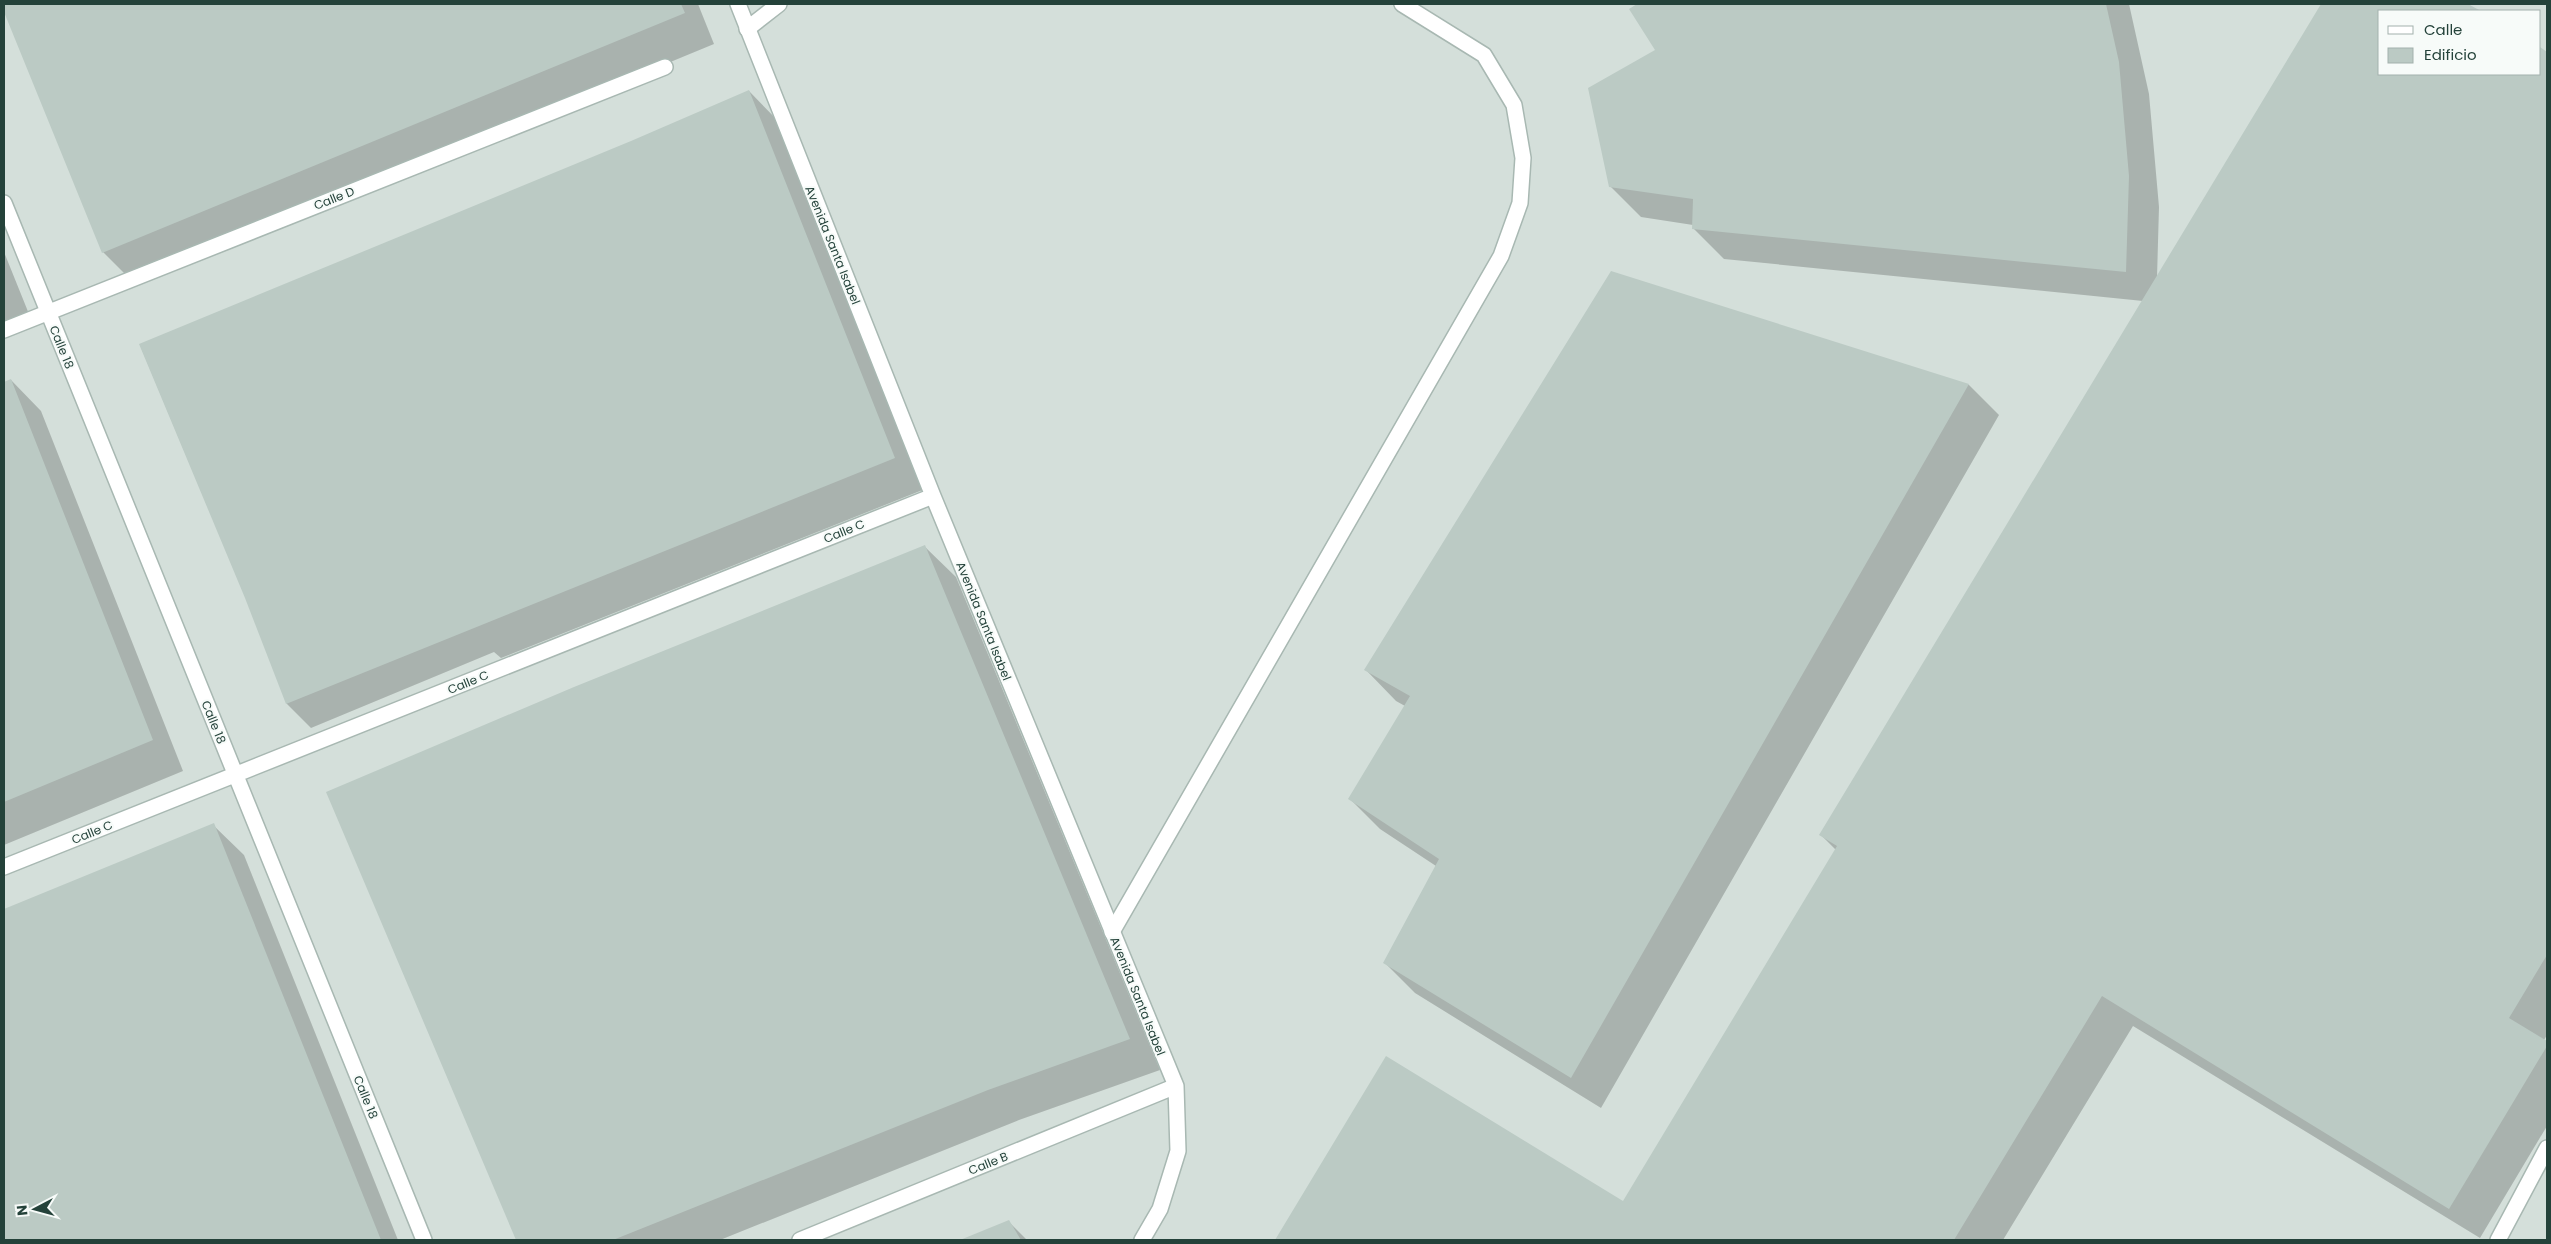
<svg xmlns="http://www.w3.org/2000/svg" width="2551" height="1244" font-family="Poppins,sans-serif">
  <rect width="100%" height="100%" fill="#e6efeb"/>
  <path fill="#d4dfda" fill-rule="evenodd" d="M 4,4 L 2547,4 L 2547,1240 L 4,1240 ZM 2380,11 L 2540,11 L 2540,74 L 2380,74 Z"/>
  <path fill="#0003" d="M 4,4 L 698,4 L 714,44 L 134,283 L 103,252 L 4,9 Z
    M 1640,4 L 2129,4 L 2149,94 L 2159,207 L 2157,278 L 2323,4 L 2466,4 L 2478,11 L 2380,11 L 2380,74 L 2540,74 L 2540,49 L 2547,54 L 2547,1035 L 2544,1040 L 2547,1042 L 2547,1126 L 2480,1238 L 2133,1026 L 2003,1240 L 1276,1240 L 1386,1058 L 1623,1203 L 1836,850 L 1821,835 L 2143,301 L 1724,259 L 1693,228 L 1693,225 L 1641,217 L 1610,186 L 1657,51 L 1631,9 Z
    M 749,91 L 779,122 L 925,489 L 501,658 L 494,652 L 311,728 L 287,704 L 246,598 L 140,345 L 631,142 Z
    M 4,252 L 29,314 L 4,324 Z
    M 1611,273 L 1969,385 L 1999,415 L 1601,1108 L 1415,993 L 1385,963 L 1436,866 L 1380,829 L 1350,799 L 1405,706 L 1396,701 L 1366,670 Z
    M 11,380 L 41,411 L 183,771 L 4,845 L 4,383 Z
    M 925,547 L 956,577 L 1160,1070 L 1019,1120 L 720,1240 L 517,1240 L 328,792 Z
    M 213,825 L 244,855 L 398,1240 L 4,1240 L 4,910 Z
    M 1009,1222 L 1027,1240 L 963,1240 Z"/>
  <path fill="#bbcac4" d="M 4,4 L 681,4 L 685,13 L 102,253 L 4,12 Z
    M 1637,4 L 2106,4 L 2119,62 L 2129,176 L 2126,272 L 1692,229 L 1693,199 L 1609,187 L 1588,88 L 1655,50 L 1629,9 Z
    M 2321,4 L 2468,4 L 2481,11 L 2380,11 L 2380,74 L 2540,74 L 2540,47 L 2547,52 L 2547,955 L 2509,1018 L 2547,1041 L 2547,1046 L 2449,1209 L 2102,996 L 1954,1240 L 1275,1240 L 1386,1056 L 1623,1201 L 1837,846 L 1819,835 Z
    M 749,90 L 895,458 L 286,704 L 245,598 L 139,344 L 631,141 Z
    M 1611,271 L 1969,384 L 1571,1078 L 1383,963 L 1439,859 L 1348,799 L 1410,696 L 1364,670 Z
    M 11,379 L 153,740 L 4,802 L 4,382 Z
    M 925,545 L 1130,1039 L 988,1090 L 613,1240 L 516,1240 L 326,792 L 574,687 Z
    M 214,823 L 381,1240 L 4,1240 L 4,909 Z
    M 1009,1220 L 1021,1240 L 960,1240 Z"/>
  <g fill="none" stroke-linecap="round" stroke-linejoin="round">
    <defs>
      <path id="service" d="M 747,29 L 779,4
        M 1112,932 L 1501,256 L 1520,203 L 1523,158 L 1514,105 L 1484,55 L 1402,4
        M 2498,1240 L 2547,1148"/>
      <path id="minor" d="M 738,4 L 933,496 L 1176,1086 L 1178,1151 L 1160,1209 L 1142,1240
        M 4,203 L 424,1240
        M 4,330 L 665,67
        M 4,867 L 933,496
        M 800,1240 L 1176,1086"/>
    </defs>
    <use href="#service" stroke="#a8b8b2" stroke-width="18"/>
    <use href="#minor" stroke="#a8b8b2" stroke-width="18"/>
    <use href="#service" stroke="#fff" stroke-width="15"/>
    <use href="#minor" stroke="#fff" stroke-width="15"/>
  </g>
  <g text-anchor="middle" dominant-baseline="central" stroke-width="4" stroke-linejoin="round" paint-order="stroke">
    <g font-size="12" fill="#24423a" stroke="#f7fbf9">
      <text transform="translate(334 198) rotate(-22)">Calle D</text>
      <text transform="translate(833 245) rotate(68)">Avenida Santa Isabel</text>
      <text transform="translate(62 347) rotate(68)">Calle 18</text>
      <text transform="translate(844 531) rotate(-22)">Calle C</text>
      <text transform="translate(984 621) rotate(68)">Avenida Santa Isabel</text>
      <text transform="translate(468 682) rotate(-22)">Calle C</text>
      <text transform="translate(214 722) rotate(68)">Calle 18</text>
      <text transform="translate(92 832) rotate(-22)">Calle C</text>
      <text transform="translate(1138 996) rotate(68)">Avenida Santa Isabel</text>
      <text transform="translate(366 1097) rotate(68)">Calle 18</text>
      <text transform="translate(988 1163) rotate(-22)">Calle B</text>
    </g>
  </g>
  <rect width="2551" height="1244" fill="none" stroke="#24423a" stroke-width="10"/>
  <rect x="2378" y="10" width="162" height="65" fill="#f7fbf9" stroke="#a3b1ad"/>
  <rect x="2388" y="26" width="25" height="8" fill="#ffffff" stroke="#a3b1ad"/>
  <text x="2424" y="35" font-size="15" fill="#24423a">Calle</text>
  <rect x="2388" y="48" width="25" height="15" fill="#bbcac4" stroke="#a3b1ad"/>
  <text x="2424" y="60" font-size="15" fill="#24423a">Edificio</text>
  <g transform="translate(35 1209) rotate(264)" stroke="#f7fbf9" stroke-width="4" paint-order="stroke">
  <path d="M0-4L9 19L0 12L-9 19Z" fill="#24423a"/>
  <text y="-8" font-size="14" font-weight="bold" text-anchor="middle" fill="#24423a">N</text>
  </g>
</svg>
